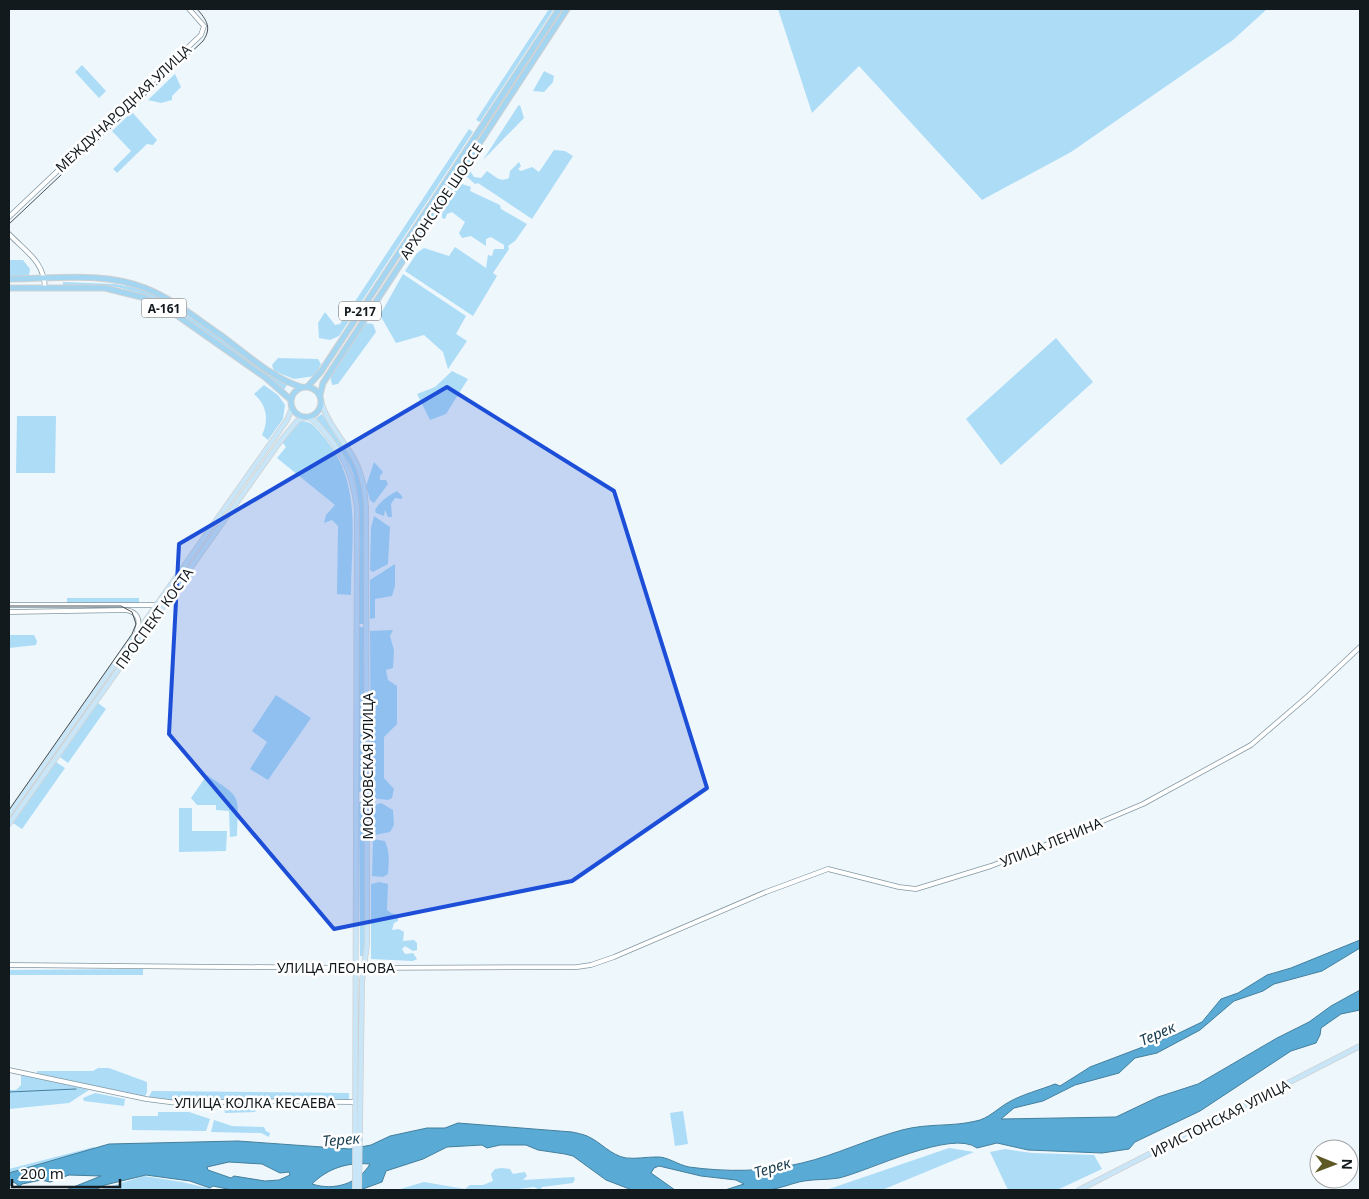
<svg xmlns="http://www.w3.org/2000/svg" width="1369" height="1199" font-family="'Noto Sans',sans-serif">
  <rect width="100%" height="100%" fill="#eef7fc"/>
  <path fill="#addcf7" d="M 549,9 L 554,9 L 480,122 L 476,120 Z
    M 778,9 L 1267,9 L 1233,40 L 1071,152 L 982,200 L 859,66 L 812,113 Z
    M 82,65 L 106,91 L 99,98 L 75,72 Z
    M 544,71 L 554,76 L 553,82 L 544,92 L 533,91 Z
    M 175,74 L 181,87 L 172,96 L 172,100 L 161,103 L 148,100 Z
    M 520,105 L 524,118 L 483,160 L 518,106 Z
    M 132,112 L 157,140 L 153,145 L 147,144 L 117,173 L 113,169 L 131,151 L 112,131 Z
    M 469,129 L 473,132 L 339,336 L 330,340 L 319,338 L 318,323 L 325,312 L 335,325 L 340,324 Z
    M 554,150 L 565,151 L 573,156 L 532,219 L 478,183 L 475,184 L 465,175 L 470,171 L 474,177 L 481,178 L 487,171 C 495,176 500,183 509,178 L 510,171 L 519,162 L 521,166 L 518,169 L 521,171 L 532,167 L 539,172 Z
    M 462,184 L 471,187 L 470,191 L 500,205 L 501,209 L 527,224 L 515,241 L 508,246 L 509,249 L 493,273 L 497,276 L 473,316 L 405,271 L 417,253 L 424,248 L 449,256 L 455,247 L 486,268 L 488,255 L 492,256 L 494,249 L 504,249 L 504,245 L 491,237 L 486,239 L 486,246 L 471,236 L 462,238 L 459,233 L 465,222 L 452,212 L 447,214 L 445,219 L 442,218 C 441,206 453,191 462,184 Z
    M 9,260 L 23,260 L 30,269 L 29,276 L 9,277 Z
    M 403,274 L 466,316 L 456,334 L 467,341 L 448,369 L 443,352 L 424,335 L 396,343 L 380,315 Z
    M 63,282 L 115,284 L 133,287 L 155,295 L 188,316 L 287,385 L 284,390 L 170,309 L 139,293 L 117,287 L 63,285 Z
    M 365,323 L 373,324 L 376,332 L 338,384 L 332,385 L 330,375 Z
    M 1056,338 L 1093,382 L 1001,465 L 966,419 Z
    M 278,358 L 318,359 L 321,364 L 315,376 L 294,379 L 274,371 L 272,365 Z
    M 452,371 L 468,379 L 446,414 L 430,420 L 417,394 L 435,387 Z
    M 264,385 L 278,395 L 285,405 L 283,419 L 268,440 L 262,435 C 269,420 267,405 254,394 Z
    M 322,414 C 335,433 352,453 359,476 C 371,515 365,582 365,624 L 358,624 C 358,582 366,506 351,468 C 343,450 328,434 316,418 Z
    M 17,416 L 56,416 L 55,473 L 16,473 Z
    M 300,421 C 312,420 317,429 324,437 C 363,483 351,538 351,595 L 337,594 L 338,526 L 332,520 L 324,523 L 326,515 L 335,505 L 277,458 L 286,447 L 282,442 Z
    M 374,462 L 383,472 L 380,476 L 380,480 L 386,480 L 388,484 L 374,503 L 370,500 L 366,486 Z
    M 397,491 L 402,496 L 402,499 L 395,498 L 391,504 L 392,517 L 388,517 L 385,510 L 384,516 L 376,513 L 375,510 C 381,500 388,496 397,491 Z
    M 374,516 L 390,527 L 388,564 L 373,572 L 370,570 L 371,528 Z
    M 395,564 L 395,586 L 392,596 L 375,599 L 375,618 L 370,619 L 370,580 Z
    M 67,598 L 139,598 L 139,605 L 67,604 Z
    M 358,627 L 365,627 L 365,792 L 358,792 Z
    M 393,630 L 390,636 L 394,650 L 393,668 L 386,670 L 388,680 L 397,686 L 397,724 L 384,737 L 384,778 L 394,789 L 392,798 L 388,800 L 371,798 L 370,631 Z
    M 10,635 L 34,635 L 37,641 L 36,645 L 9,648 Z
    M 276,695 L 311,718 L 268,780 L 250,769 L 267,742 L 252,731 Z
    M 98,703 L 106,709 L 68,763 L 60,757 Z
    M 56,762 L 65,768 L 22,829 L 13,823 Z
    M 207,775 C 243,799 238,794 237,836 L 230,837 L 229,811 L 216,810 L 216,805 L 197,805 L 191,798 Z
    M 359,802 L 364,802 L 365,956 L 360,956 Z
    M 381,803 L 393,810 L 394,825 L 390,832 L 375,835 C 367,828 370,815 372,806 Z
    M 179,808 L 192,808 L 192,831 L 227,831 L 226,851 L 179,852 Z
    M 373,839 L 385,841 C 390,852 389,863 388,874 L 383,877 L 372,876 Z
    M 379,882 L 388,884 L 387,910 L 391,913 L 398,915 L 398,921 L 394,923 L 392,930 L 399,929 L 404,932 L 403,941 L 414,940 L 417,943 L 417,950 L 413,951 L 405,946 L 402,949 L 405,954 L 413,953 L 417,959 L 413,961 L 371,959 L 371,884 Z
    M 143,969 L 143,975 L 9,975 L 9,970 Z
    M 98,1068 L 109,1068 L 147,1082 L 147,1092 L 144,1099 L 37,1073 L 37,1071 L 93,1071 Z
    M 21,1073 L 89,1090 L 69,1103 L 9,1109 L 9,1090 L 16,1090 L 21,1085 Z
    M 152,1091 L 349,1093 L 349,1100 L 147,1100 Z
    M 95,1093 L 125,1099 L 124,1106 L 84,1101 L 83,1098 Z
    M 235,1104 L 256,1104 L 258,1108 L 255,1112 L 225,1113 L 224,1108 Z
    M 683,1111 L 688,1144 L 675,1146 L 670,1113 Z
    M 158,1112 L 189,1112 L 210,1119 L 206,1131 L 132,1130 L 132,1116 L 158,1116 Z
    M 214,1120 L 232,1126 L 264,1127 L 266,1131 L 270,1133 L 269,1137 L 261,1133 L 211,1132 Z
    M 94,1147 L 96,1149 L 93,1152 L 9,1173 L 9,1169 Z
    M 949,1148 L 974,1152 L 882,1190 L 826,1190 Z
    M 1005,1149 L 1032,1153 L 1094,1155 L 1102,1169 L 1057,1190 L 1008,1190 L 990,1152 Z
    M 502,1168 L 510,1169 L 513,1174 L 525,1172 L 527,1176 L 523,1180 L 574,1177 L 575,1179 L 573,1183 L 542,1187 L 540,1190 L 534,1187 L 511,1190 L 397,1190 L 424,1182 L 465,1189 L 470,1185 L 483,1185 L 493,1181 L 491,1174 L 495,1169 Z
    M 144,1176 L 182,1182 L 216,1190 L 99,1190 Z"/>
  <path fill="#59aad4" stroke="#447f9d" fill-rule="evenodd" d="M 1360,940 L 1360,948 L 1322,971 L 1274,984 L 1263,991 L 1234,1001 L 1200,1030 L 1157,1053 L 1135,1058 L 1119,1073 L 1075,1085 L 1043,1101 L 1014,1108 L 1001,1119 L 1116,1117 L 1158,1097 L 1198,1084 L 1277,1038 L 1309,1022 L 1331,1006 L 1360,990 L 1360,1010 L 1341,1014 L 1321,1028 L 1320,1035 L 1316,1043 L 1291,1051 L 1200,1111 L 1135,1142 L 1129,1149 L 1102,1153 L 1028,1150 L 997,1143 L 977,1148 C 952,1129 869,1171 839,1178 C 827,1180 816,1179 804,1181 C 792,1183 780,1189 767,1190 C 754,1192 739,1190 725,1190 L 744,1184 L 736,1180 L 701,1176 L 659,1166 L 654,1168 L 651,1173 L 675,1190 L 632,1190 L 606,1180 L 573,1156 L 565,1154 L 538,1150 L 526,1145 L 500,1145 L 487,1148 L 482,1145 L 447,1147 L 423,1159 L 386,1171 L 382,1182 L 360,1190 L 232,1190 L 213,1186 L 210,1188 L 190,1181 L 146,1175 L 105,1185 L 97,1189 L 66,1190 L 101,1176 L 69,1175 L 50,1182 L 41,1180 L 22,1184 L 18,1188 L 17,1184 L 13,1182 L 9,1187 L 9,1173 L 109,1144 L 238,1141 L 350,1149 L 371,1145 L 390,1136 L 427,1128 L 445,1128 L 458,1123 L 572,1132 C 577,1133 582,1134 587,1136 C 601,1142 610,1155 626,1158 C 637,1159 646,1157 656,1157 C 667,1156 678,1165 689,1167 C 726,1172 765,1172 802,1163 C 836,1155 868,1139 902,1130 C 928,1123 952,1127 976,1121 C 988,1119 998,1108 1009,1102 C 1023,1094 1040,1090 1055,1084 L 1060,1086 L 1090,1067 L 1177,1034 L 1202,1022 L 1221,999 L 1238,993 L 1267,975 L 1291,968 ZM 229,1162 L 262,1164 L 280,1173 L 289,1172 L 290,1175 L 279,1180 L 265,1181 L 234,1176 L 231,1178 L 208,1170 L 207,1167 ZM 370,1164 C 358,1184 334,1191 312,1184 C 328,1168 348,1162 370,1164 Z"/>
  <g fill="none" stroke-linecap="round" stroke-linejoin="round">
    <path stroke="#447f9d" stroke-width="1" d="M 9,1092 L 76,1089"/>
    <defs>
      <path id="minor" d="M 9,217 L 201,35 L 204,26 L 189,9
        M 9,234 C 26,252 44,261 45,288
        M 9,605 L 155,605
        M 9,612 L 126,610 C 137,612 141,619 137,630
        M 9,965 L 355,968 L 577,967 L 591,965 L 614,957 L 766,892 L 828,869 L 899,887 L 916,889 L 991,866 L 1058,840 L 1143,804 L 1251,745 L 1308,696 L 1360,647
        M 9,1070 L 146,1099 L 185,1104 L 239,1101 L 355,1102"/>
      <path id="major" d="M 321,402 C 327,421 339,435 350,452 C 361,468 365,488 366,508 L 367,944 L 362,981 L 359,1190
        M 307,417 C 316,420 321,428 327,435 C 346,458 353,479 357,508 L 355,1190
        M 9,814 L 287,420 L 292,408
        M 9,824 L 279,443 L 297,421 L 304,417
        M 1079,1190 L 1360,1046"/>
      <path id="highway" d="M 9,279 C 53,279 103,271 145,288 C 173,299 197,319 222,336 C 246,354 272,378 301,387
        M 9,288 L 105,288 L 145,298 L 172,312 L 266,378 L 291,400
        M 308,386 L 320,373 L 559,9
        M291 402a15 15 0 1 1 30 0a15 15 0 1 1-30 0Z
        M 320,395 L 323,383 L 567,9"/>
    </defs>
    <use href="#minor" stroke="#8498a3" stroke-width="5.5"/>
    <use href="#major" stroke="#d0d1d2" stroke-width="6"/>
    <use href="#highway" stroke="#d0d1d2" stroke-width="7"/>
    <use href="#minor" stroke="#fff" stroke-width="4"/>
    <use href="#major" stroke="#c8e6f7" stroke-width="4.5"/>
    <use href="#highway" stroke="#a4d5f1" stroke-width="5"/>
    <path stroke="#485054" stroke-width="1" d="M 9,224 L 203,41 C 212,28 207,20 197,9
      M 9,606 L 121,606 L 132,612 L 136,624 L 132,634 L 9,810"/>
  </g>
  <path fill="#1d4ed8" fill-opacity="0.2" stroke="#1d4ed8" stroke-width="4" stroke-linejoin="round" d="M 447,387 L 614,491 L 707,788 L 572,881 L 334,929 L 169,734 L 179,544 Z"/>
  <g text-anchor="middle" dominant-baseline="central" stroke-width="5" stroke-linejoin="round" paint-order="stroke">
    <g fill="#fff" stroke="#5a5f62" stroke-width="1">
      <rect x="141.5" y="298.5" width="45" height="19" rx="4"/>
      <rect x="339" y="301.5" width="42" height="19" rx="4"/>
    </g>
    <g font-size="12" font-weight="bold" fill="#131a1e">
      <text x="164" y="308">А-161</text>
      <text x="360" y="311">Р-217</text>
    </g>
    <g font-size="14" fill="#131a1e" stroke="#fff">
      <text transform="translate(123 108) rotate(-43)">МЕЖДУНАРОДНАЯ УЛИЦА</text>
      <text transform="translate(441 201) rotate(-56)">АРХОНСКОЕ ШОССЕ</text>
      <text transform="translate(154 618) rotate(-54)">ПРОСПЕКТ КОСТА</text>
      <text transform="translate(367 766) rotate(-90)">МОСКОВСКАЯ УЛИЦА</text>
      <text transform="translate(1051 842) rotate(-22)">УЛИЦА ЛЕНИНА</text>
      <text x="336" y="967">УЛИЦА ЛЕОНОВА</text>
      <text x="255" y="1102">УЛИЦА КОЛКА КЕСАЕВА</text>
      <text transform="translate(1220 1118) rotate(-27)">ИРИСТОНСКАЯ УЛИЦА</text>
    </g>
    <g font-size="15" font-style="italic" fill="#1c4052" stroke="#fff">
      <text transform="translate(1157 1033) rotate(-24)">Терек</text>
      <text transform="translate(341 1139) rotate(-5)">Терек</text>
      <text transform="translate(772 1167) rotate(-17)">Терек</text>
    </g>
  </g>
  <rect width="1369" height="1199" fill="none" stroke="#131a1e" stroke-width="20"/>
  <g transform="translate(1334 1164) rotate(91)"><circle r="24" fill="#ffffff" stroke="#a1a3a5"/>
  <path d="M0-4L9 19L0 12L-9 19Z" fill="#5e5825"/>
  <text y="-8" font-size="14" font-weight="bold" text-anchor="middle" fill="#131a1e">N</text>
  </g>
  <path d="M12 1179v8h108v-8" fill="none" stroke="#131a1e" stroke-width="2.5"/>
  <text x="20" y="1179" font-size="15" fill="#131a1e" stroke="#ffffff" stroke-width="4" paint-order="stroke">200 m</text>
</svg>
